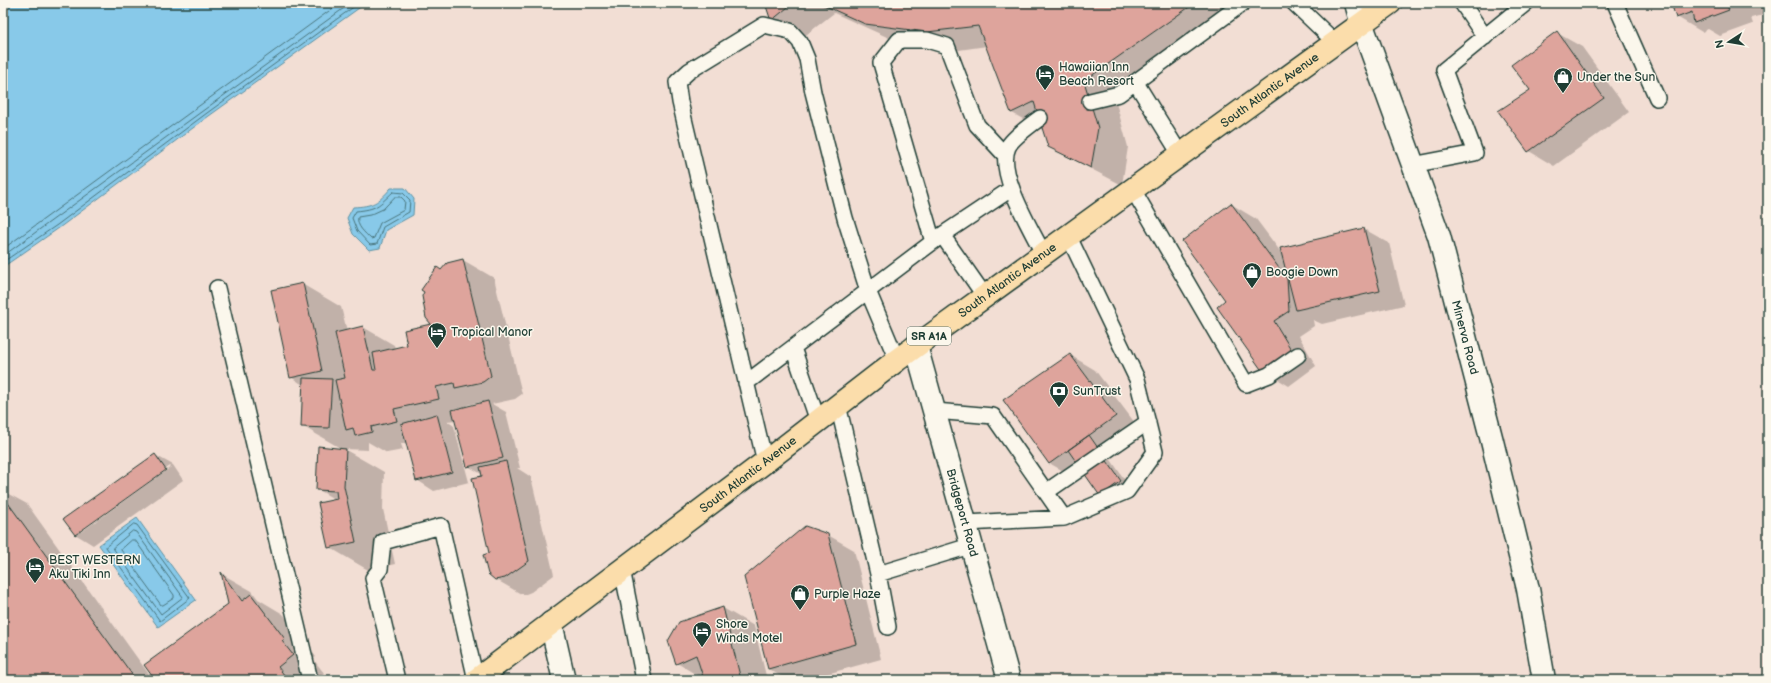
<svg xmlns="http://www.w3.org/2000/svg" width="1771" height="683" font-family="'Balsamiq Sans',sans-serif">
  <rect width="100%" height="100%" fill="#f2ded4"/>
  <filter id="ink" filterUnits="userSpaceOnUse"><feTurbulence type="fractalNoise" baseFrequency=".025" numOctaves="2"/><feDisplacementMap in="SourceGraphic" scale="8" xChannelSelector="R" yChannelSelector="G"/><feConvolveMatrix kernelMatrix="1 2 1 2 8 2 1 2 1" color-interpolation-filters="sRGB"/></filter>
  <g filter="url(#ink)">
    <path fill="#88c9e9" stroke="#5e91a1" d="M 3,3 L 366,3 L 209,116 L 59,228 L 3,267 Z
      M 391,188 L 405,188 L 414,199 L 413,215 L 386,230 L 380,248 L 369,250 L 353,234 L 347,218 L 353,207 C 373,206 378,203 391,188 Z
      M 137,518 L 196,600 L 158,627 L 99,545 Z"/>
    <path fill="#0003" fill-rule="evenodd" d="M 766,3 L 791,3 L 790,7 L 795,3 L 1251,3 L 1115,99 L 1128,147 L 1122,185 L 1049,147 L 1043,130 L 1012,113 L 987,46 L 959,50 L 898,42 L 834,13 L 802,38 L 771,20 Z
      M 1672,3 L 1768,3 L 1768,14 L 1751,18 L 1753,24 L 1720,36 L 1708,29 L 1702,32 L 1677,17 Z
      M 1557,33 L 1582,47 L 1629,112 L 1554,166 L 1529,151 L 1531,90 Z
      M 1231,204 L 1256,219 L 1283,255 L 1364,229 L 1389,243 L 1404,305 L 1322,324 L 1313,320 L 1314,326 L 1299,336 L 1316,366 L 1289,386 L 1264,371 L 1226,300 Z
      M 463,260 L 494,278 L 522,394 L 515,399 L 492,404 L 506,412 L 520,468 L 517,468 L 531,477 L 554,575 L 531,592 L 526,594 L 521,594 L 495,579 L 491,554 L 483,475 L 468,466 L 456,420 L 447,421 L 454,426 L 469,482 L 434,491 L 417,480 L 407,443 L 401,444 L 403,450 L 387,453 L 368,442 L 368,450 L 344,449 L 384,472 L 383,509 L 395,564 L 368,570 L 329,547 L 336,500 L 317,489 L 342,449 L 302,426 L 303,385 L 291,377 L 302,284 L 341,307 L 347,331 L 363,327 L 394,345 L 395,349 L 408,346 L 432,325 L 442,271 ZM 481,402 L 481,404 L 467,407 L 467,405 Z
      M 1070,355 L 1095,370 L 1141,431 L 1107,454 L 1129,486 L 1109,501 L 1083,471 L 1074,477 L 1049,463 Z
      M 155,455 L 173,465 L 183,480 L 93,545 L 75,534 ZM 170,466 L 171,467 L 81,532 L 81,530 Z
      M 3,491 L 27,504 L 153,680 L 6,680 L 3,673 Z
      M 828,535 L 854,550 L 881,659 L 805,680 L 788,680 L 768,669 Z
      M 222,574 L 252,591 L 258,599 L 283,614 L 316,657 L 313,659 L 324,673 L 315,680 L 156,680 L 229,604 Z
      M 723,608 L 754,626 L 767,680 L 705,680 L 677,663 Z"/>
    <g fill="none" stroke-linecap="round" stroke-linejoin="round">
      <path stroke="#49757c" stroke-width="1" d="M 393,192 L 403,193 L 410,200 L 409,212 L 383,227 L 377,244 L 370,245 L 357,231 L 352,218 L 356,211 C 377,209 378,206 393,192 Z
        M 395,197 L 401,197 L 405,201 L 404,210 L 380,223 L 374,238 L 371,239 C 365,233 356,226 358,217 L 370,215 L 383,209 Z
        M 3,249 L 340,3
        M 3,256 L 351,3
        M 3,262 L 57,225 L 207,113 L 359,3
        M 134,524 L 137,525 L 190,598 L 160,621 L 106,547 Z
        M 133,531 L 136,532 L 183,597 L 161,614 L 113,548 Z
        M 132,540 L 135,540 L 174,595 L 174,598 L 163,605 L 161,605 L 121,550 Z"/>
    </g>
    <path fill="#dea49c" stroke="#1f3d34" d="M 765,3 L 793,3 L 771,21 Z
      M 819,3 L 1195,3 L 1084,81 L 1098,128 L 1091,168 L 1048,147 L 1034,102 L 1011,113 L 978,26 L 927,32 L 865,24 Z
      M 1671,3 L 1730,3 L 1726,4 L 1729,10 L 1694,23 L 1692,12 L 1676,18 Z
      M 1557,31 L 1604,98 L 1528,152 L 1498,111 L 1530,90 L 1511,65 Z
      M 1231,203 L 1287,279 L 1289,311 L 1274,321 L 1292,351 L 1263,372 L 1217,307 L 1225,300 L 1182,241 Z
      M 1364,228 L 1380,291 L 1296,310 L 1280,248 Z
      M 463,259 L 491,376 L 483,382 L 455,388 L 454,383 L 436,387 L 439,399 L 394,409 L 397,421 L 371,427 L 372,432 L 355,436 L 353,428 L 346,430 L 335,380 L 345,378 L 335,333 L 363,326 L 373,370 L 376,370 L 373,353 L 407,345 L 404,330 L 431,324 L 426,318 L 422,296 L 424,292 L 421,290 L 437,267 L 441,270 L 447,263 Z
      M 303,283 L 322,371 L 290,378 L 271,290 Z
      M 1070,354 L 1116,416 L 1049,464 L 1003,400 Z
      M 303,378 L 332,379 L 329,428 L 301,427 Z
      M 488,401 L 503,458 L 467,467 L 452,410 Z
      M 437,414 L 452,472 L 416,481 L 401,424 Z
      M 1089,435 L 1121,481 L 1100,496 L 1068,450 Z
      M 318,446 L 346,449 L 344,486 L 356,542 L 328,548 L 318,503 L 337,499 L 336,491 L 316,490 Z
      M 155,454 L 166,470 L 75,535 L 63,519 Z
      M 506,461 L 529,561 L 505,578 L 495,580 L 488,574 L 483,555 L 489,553 L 472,478 L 482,476 L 480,467 Z
      M 3,496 L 136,680 L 5,680 L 3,673 Z
      M 805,526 L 828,534 L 856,644 L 768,669 L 744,577 Z
      M 221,572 L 242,601 L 251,594 L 285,639 L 282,641 L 293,655 L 278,667 L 288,680 L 155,680 L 144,665 L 228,604 Z
      M 723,607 L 741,680 L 704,680 L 696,655 L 676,664 L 668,641 L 679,622 Z"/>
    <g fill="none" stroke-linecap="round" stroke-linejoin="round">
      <defs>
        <path id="lane" d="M 1294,3 L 1336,43
          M 1462,3 L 1485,37
          M 1615,3 L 1657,98
          M 1136,83 L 1180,154
          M 1090,101 L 1119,94 L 1243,3
          M 1040,118 C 1032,124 1012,138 1008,147 C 996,172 1031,229 1043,253
          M 1412,165 L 1475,153 L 1444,70 L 1526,3
          M 1132,188 L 1246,384 L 1269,375 L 1298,355
          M 942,235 L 984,295
          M 933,242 L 881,63 L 899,40 L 927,40 L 947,46 L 977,125 L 1005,155
          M 217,288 L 310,680
          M 793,348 L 818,421
          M 746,383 L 942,235 L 1011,189
          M 838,405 L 878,574 L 888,627
          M 935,411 L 993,416 L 1064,518 L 1127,491 L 1155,452 L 1137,379 L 1068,235
          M 765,462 L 680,102 L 677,82 L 689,71 L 764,25 L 790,31 L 800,42 L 807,59 L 813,92 L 845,218 L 868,291 L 897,360
          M 1046,492 L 1148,422
          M 966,523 L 1064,518
          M 622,569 L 644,680
          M 878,574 L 973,545
          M 397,680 L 373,578 L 380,569 L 383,542 L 441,526 L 476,680"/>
        <g id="street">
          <path id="s1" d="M 1356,3 L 1362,25 L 1439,236 L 1492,441 L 1528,589 L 1544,680"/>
          <path id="s2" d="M 916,346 L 1009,680"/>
          <path d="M 551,623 L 564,680"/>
        </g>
        <g id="primary">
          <path id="s3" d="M 476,680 L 765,462 L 897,360 L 1390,3"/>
        </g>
      </defs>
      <use href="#lane" stroke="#1f3d34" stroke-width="18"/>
      <use href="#street" stroke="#1f3d34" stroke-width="25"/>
      <use href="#primary" stroke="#1f3d34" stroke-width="25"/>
      <use href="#lane" stroke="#fbf7ec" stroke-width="15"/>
      <use href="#street" stroke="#fbf7ec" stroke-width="22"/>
      <use href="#primary" stroke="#fbddab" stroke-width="22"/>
    </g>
  </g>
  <defs>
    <symbol id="hotel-pin" viewBox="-11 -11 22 30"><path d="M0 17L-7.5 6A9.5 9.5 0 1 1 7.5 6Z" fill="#1f3d34" stroke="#fbf7ec"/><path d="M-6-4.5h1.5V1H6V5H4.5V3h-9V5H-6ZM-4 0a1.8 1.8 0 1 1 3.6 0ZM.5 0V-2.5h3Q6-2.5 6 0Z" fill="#fff"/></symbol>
    <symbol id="shop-pin" viewBox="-11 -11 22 30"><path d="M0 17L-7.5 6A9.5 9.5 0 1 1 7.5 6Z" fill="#1f3d34" stroke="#fbf7ec"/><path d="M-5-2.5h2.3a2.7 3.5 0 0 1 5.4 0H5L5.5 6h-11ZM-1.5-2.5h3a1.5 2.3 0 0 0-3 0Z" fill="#fff"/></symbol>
    <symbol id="bank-pin" viewBox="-11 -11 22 30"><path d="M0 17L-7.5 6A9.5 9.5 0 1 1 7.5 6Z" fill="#1f3d34" stroke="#fbf7ec"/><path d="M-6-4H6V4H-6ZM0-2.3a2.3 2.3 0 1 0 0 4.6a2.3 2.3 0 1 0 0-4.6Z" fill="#fff"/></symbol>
  </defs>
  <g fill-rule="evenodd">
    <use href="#hotel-pin" x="1034" y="63" width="22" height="30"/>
    <use href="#shop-pin" x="1552" y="66" width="22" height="30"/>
    <use href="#shop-pin" x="1241" y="261" width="22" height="30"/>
    <use href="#hotel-pin" x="426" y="321" width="22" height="30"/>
    <use href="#bank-pin" x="1048" y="380" width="22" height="30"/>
    <use href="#hotel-pin" x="24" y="556" width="22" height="30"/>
    <use href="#shop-pin" x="789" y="583" width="22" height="30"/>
    <use href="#hotel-pin" x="691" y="620" width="22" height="30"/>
  </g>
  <g text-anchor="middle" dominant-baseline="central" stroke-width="3" stroke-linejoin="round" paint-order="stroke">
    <rect fill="#fbf7ec" stroke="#61756b" stroke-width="1" x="907" y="327" width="44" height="18" rx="3"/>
    <g font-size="11" font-weight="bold" fill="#1f3d34">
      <text x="929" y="336">SR A1A</text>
    </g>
    <g font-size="12" fill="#1f3d34" stroke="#fbf7ec" text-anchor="start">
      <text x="1059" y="67">Hawaiian Inn<tspan x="1059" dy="14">Beach Resort</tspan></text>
      <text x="1577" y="77">Under the Sun</text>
      <text x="1266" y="272">Boogie Down</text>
      <text x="451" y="332">Tropical Manor</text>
      <text x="1073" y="391">SunTrust</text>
      <text x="49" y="560">BEST WESTERN<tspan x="49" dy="14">Aku Tiki Inn</tspan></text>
      <text x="814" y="594">Purple Haze</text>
      <text x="716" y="624">Shore<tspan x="716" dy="14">Winds Motel</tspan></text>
    </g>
    <g font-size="12" fill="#1f3d34" stroke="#fbf7ec">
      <text stroke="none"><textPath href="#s3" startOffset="989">South Atlantic Avenue</textPath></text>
      <text stroke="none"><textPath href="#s3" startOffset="665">South Atlantic Avenue</textPath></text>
      <text stroke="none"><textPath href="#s1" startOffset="352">Minerva Road</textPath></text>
      <text stroke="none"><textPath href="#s3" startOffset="341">South Atlantic Avenue</textPath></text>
      <text stroke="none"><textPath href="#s2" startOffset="173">Bridgeport Road</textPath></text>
    </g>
  </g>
  <rect width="1771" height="683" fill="none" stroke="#fbf7ec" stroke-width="16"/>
  <rect x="8" y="8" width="1755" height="667" fill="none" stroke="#1f3d34" stroke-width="1.5" filter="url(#ink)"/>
  <g transform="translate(1729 42) rotate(258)" stroke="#fbf7ec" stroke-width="3" paint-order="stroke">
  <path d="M0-3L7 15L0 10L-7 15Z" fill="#1f3d34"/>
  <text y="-6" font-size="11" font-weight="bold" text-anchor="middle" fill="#1f3d34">N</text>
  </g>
</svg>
